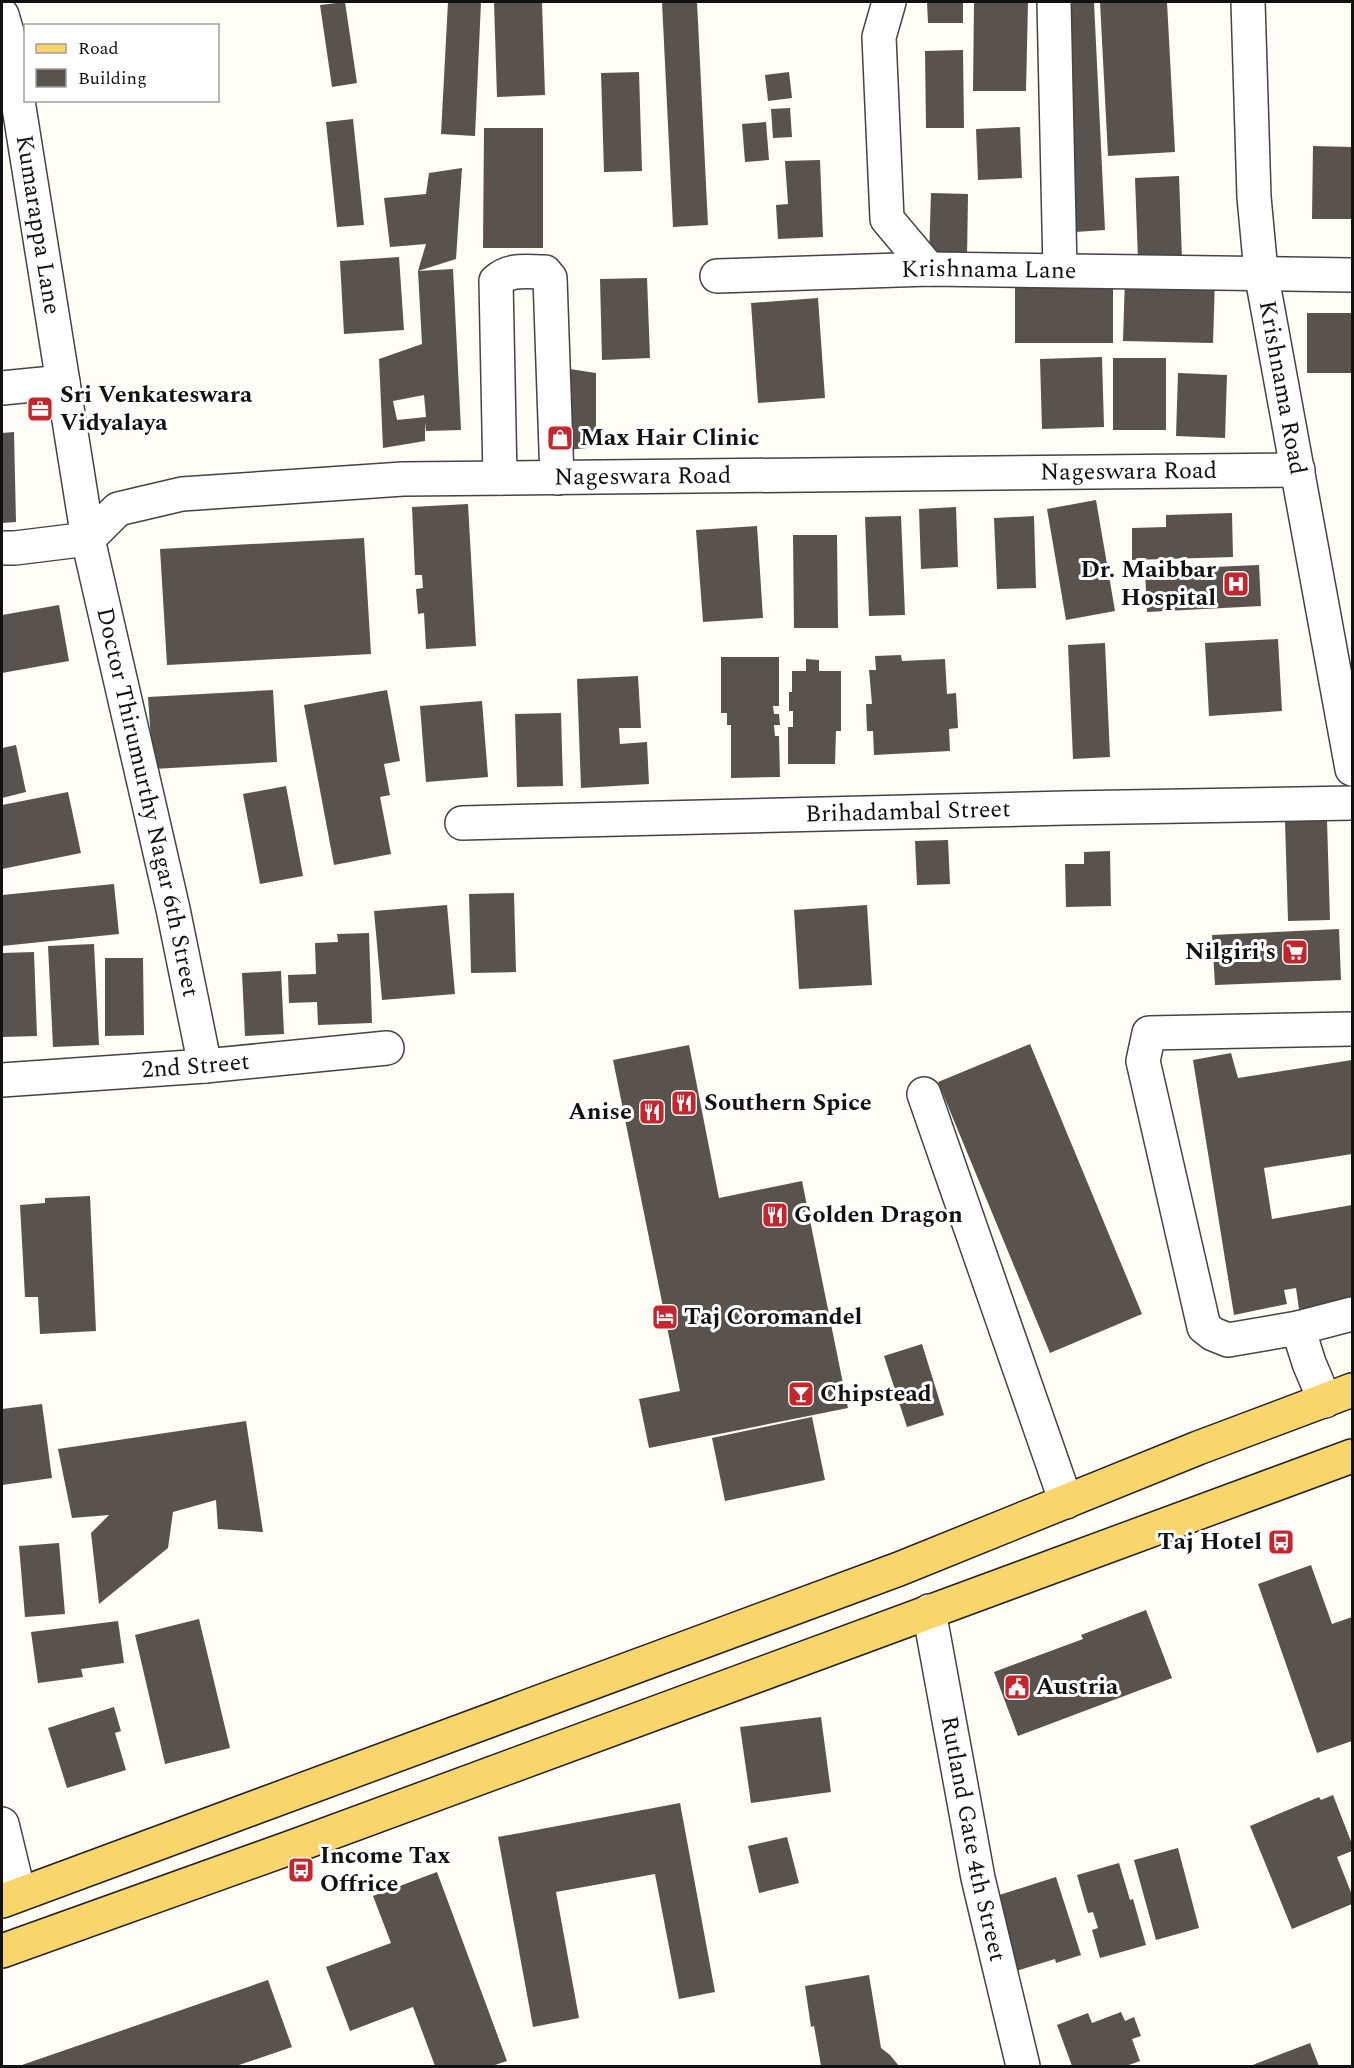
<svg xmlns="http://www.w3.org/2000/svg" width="1354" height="2068" font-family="Spectral,serif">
  <rect width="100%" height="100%" fill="#fffdf5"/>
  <path fill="#5a524d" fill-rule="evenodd" d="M 345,2 L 357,83 L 332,87 L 320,5 Z
    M 448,2 L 481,2 L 475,136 L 441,134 Z
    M 494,2 L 542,2 L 545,95 L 497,97 Z
    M 662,2 L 697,2 L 708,225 L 673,227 Z
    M 927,2 L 963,2 L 963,23 L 928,23 Z
    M 974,2 L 1028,2 L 1026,91 L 973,91 Z
    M 1064,2 L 1094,2 L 1105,230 L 1075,232 Z
    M 1100,2 L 1167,2 L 1175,152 L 1108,156 Z
    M 963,50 L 964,128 L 926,128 L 925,51 Z
    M 639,72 L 642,171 L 604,172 L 601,73 Z
    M 789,72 L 792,98 L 768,101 L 765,75 Z
    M 790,108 L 792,137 L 773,138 L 771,109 Z
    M 353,119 L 364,225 L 337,227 L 326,122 Z
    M 766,122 L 769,160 L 745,162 L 742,124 Z
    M 1020,127 L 1022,178 L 978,180 L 976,129 Z
    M 484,128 L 543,128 L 543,248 L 483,248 Z
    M 1313,146 L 1352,147 L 1352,219 L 1312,219 Z
    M 820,160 L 823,237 L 778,239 L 776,205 L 788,204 L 785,161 Z
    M 462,168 L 456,259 L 418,271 L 426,244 L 390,247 L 384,198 L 426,194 L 429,173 Z
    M 1179,176 L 1182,259 L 1138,260 L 1135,178 Z
    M 931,193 L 968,194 L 967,259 L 929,258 Z
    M 399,257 L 404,330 L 344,334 L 340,261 Z
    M 453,269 L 461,430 L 426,431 L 425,422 L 425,441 L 383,448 L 379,359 L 422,344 L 418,271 ZM 424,395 L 426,417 L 397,420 L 393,401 Z
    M 1125,277 L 1215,279 L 1213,343 L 1123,341 Z
    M 647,278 L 650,358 L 602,360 L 600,279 Z
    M 1015,285 L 1113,285 L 1113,343 L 1015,343 Z
    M 818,298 L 825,398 L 758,403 L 751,303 Z
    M 1307,313 L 1352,313 L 1352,373 L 1307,373 Z
    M 1102,357 L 1104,427 L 1042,429 L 1040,359 Z
    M 1113,358 L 1166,358 L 1166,430 L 1113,430 Z
    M 563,368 L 596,373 L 596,447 L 558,451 Z
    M 1178,373 L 1227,375 L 1225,438 L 1176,436 Z
    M 14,432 L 16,522 L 2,523 L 2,433 Z
    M 1096,500 L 1115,611 L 1066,620 L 1047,509 Z
    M 468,504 L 476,646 L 426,649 L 424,613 L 418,614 L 416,589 L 423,588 L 422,575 L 415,575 L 412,507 Z
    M 956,507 L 958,567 L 921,569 L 919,509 Z
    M 1232,513 L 1233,557 L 1132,560 L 1132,528 L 1166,527 L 1166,515 Z
    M 901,516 L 905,615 L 869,616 L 865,517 Z
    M 1034,516 L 1036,588 L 997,589 L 994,518 Z
    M 757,526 L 763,618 L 703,622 L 696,530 Z
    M 793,535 L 837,535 L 838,628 L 794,628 Z
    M 364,538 L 371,654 L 167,665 L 160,549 Z
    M 1259,565 L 1261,606 L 1147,612 L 1145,570 Z
    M 59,605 L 69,661 L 2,673 L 2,615 Z
    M 1278,639 L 1282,711 L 1209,716 L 1205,643 Z
    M 1105,643 L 1110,757 L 1073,759 L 1068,645 Z
    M 901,655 L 902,661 L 945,659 L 947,694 L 956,693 L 958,728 L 949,729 L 950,751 L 874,755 L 873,731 L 867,731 L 866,704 L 872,704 L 869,670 L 876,670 L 875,656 Z
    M 721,657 L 779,657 L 779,706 L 773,706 L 774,714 L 779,714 L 780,725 L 774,725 L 775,736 L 779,736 L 780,777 L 731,778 L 731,725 L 727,725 L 727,713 L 721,713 Z
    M 806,659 L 819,660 L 819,671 L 841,671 L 841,731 L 836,731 L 835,764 L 788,764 L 788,727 L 793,727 L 793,711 L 789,711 L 789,692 L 792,692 L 792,671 L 806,671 Z
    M 638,676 L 641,728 L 619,728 L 620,744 L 647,742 L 649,784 L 581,788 L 577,679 Z
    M 273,690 L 277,762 L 153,769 L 148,697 Z
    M 387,690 L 400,761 L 384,764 L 390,795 L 380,797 L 391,854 L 334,865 L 304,705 Z
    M 482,701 L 488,777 L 426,782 L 420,706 Z
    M 561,713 L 563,786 L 517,787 L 515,714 Z
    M 16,745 L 26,792 L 2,798 L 2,748 Z
    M 286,786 L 303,876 L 260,884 L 243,794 Z
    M 68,792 L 81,853 L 2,869 L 2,805 Z
    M 1327,820 L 1330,920 L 1288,921 L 1285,821 Z
    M 948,840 L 950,884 L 917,885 L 915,841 Z
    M 1110,851 L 1111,906 L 1066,907 L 1065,864 L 1084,864 L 1084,852 Z
    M 114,884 L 119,934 L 2,946 L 2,895 Z
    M 514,893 L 516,972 L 471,973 L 469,894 Z
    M 447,905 L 455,994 L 382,1000 L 374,911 Z
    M 867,905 L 872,985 L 799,989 L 794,910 Z
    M 1339,929 L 1341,980 L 1215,985 L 1212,935 Z
    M 369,933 L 372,1023 L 318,1025 L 317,1002 L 289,1003 L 288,975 L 316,974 L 315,943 L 338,942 L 337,934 Z
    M 94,944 L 99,1045 L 53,1047 L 48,946 Z
    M 34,952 L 37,1036 L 2,1037 L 2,953 Z
    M 105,958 L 143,958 L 144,1035 L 105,1036 Z
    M 281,971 L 284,1034 L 245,1036 L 242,973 Z
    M 1030,1044 L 1142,1314 L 1050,1353 L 938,1082 Z
    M 689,1045 L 719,1198 L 802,1181 L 848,1408 L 649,1448 L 639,1399 L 680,1391 L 613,1060 Z
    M 1231,1053 L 1238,1078 L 1352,1060 L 1352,1154 L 1264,1168 L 1272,1219 L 1352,1205 L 1352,1302 L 1299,1309 L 1296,1288 L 1284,1290 L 1287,1304 L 1234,1315 L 1193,1060 Z
    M 90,1196 L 96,1331 L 40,1334 L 38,1297 L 25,1297 L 20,1205 L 45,1203 L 45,1198 Z
    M 922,1344 L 944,1415 L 907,1427 L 884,1356 Z
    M 42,1404 L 52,1478 L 2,1485 L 2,1409 Z
    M 812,1417 L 825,1480 L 725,1501 L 712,1438 Z
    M 246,1421 L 263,1532 L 218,1529 L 216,1500 L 173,1512 L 168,1548 L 99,1604 L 91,1533 L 109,1515 L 72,1518 L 58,1449 Z
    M 59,1543 L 65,1614 L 25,1617 L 19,1546 Z
    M 1311,1565 L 1332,1624 L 1352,1617 L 1352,1741 L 1317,1753 L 1258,1584 Z
    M 1146,1610 L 1172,1678 L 1018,1736 L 994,1672 L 1083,1639 L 1081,1635 Z
    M 199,1619 L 230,1748 L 165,1764 L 135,1635 Z
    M 118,1621 L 124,1663 L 81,1669 L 83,1677 L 38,1683 L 31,1632 Z
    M 114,1707 L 121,1731 L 115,1733 L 126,1770 L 67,1788 L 48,1728 Z
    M 821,1717 L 831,1792 L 751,1803 L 740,1727 Z
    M 1333,1795 L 1352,1844 L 1352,1851 L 1337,1857 L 1352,1895 L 1352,1904 L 1292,1929 L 1250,1826 L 1319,1797 L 1321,1800 Z
    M 680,1803 L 715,1992 L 679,1999 L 655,1874 L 556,1892 L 579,2018 L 533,2027 L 498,1837 Z
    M 787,1837 L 799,1883 L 759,1893 L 748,1846 Z
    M 1178,1848 L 1199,1928 L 1156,1940 L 1134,1860 Z
    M 1119,1863 L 1130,1900 L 1133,1899 L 1146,1945 L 1100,1958 L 1092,1930 L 1098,1928 L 1093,1912 L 1088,1913 L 1077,1875 Z
    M 437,1872 L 507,2061 L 492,2066 L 435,2066 L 413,2007 L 350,2031 L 326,1967 L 391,1943 L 373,1896 Z
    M 1056,1877 L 1081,1955 L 1056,1963 L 1055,1959 L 1013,1972 L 990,1898 Z
    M 869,1975 L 881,2048 L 890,2055 L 899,2066 L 821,2066 L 814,2026 L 811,2027 L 805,1986 Z
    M 268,1980 L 292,2047 L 236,2066 L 19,2066 Z
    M 1121,2012 L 1125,2021 L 1134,2017 L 1141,2036 L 1132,2039 L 1140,2061 L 1126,2066 L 1072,2066 L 1057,2025 L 1088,2013 L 1092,2023 Z
    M 1310,2043 L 1319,2066 L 1250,2066 Z"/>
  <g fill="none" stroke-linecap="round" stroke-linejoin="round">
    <defs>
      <g id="minor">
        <path d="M 889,2 L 879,37 L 887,219 L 929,269"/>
        <path d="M 1054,2 L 1060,270"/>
        <path id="s1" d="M 1248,2 L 1254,197 L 1261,272 L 1352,769"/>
        <path id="s2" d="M 2,15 L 7,32 L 88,539 L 173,909 L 205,1066"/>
        <path id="s3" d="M 717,276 L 929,269 L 1352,275"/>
        <path d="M 2,388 L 63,382"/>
        <path d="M 500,478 L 496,281 C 510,268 527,272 545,272 L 550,278 L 557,478"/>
        <path id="s4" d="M 2,548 L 15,548 L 88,539 L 118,509 L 182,494 L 403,479 L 1298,470"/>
        <path id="s5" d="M 462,823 L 1066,808 L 1352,803"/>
        <path d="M 1352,1029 L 1149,1033 L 1143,1061 L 1204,1327 L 1213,1334 L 1228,1340 L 1298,1328 L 1352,1314"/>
        <path id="s6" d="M 2,1080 L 205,1066 L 387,1048"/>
        <path d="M 924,1094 L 1066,1502"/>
        <path d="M 1298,1328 L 1309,1363 L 1325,1401"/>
        <path id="s7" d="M 929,1611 L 978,1878 L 1023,2066"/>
        <path d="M 2,1824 L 19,1894"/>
      </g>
      <path id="major" d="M 2,1901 L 899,1569 L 1198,1448 L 1352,1390
        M 2,1951 L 295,1846 L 1352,1456"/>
    </defs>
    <use href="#minor" stroke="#444" stroke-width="36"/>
    <use href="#major" stroke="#222" stroke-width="36"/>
    <use href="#minor" stroke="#fff" stroke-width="33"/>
    <use href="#major" stroke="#f9d66b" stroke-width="33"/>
  </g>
  <defs>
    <symbol id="office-square" viewBox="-11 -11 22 22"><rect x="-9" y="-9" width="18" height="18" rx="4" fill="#c4262e" stroke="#fff"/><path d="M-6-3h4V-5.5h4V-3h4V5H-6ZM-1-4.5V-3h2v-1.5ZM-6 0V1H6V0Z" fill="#fff"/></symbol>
    <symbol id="shop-square" viewBox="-11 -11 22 22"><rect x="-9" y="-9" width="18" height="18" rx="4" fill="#c4262e" stroke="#fff"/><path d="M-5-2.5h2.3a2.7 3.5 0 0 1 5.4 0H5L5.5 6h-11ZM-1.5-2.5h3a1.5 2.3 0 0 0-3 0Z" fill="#fff"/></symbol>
    <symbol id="hospital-square" viewBox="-11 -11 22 22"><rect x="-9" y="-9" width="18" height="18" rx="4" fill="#c4262e" stroke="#fff"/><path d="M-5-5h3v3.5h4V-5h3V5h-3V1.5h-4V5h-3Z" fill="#fff"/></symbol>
    <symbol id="supermarket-square" viewBox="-11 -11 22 22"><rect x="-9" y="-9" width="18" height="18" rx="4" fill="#c4262e" stroke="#fff"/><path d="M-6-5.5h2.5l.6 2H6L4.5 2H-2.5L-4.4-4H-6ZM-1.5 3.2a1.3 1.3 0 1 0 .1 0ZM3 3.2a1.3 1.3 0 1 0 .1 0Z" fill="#fff"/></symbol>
    <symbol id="restaurant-square" viewBox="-11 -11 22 22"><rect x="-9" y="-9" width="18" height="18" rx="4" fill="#c4262e" stroke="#fff"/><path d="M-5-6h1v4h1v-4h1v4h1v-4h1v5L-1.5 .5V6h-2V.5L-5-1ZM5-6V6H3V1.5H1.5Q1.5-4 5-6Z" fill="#fff"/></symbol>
    <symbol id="hotel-square" viewBox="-11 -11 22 22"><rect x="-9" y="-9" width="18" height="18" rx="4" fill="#c4262e" stroke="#fff"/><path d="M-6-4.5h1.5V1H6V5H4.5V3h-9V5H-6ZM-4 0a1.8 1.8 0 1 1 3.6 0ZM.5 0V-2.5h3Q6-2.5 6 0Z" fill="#fff"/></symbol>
    <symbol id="bar-square" viewBox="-11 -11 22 22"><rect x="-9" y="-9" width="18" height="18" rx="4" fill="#c4262e" stroke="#fff"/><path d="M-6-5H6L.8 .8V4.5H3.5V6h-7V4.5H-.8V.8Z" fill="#fff"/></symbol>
    <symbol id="bus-square" viewBox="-11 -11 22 22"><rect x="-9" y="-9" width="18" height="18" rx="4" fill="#c4262e" stroke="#fff"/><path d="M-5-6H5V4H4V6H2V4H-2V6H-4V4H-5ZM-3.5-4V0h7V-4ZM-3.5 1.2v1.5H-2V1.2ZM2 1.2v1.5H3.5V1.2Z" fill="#fff"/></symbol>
    <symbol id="civic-square" viewBox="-11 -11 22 22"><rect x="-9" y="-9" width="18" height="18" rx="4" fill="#c4262e" stroke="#fff"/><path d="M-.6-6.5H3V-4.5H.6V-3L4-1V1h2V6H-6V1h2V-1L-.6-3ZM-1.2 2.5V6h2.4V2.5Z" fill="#fff"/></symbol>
  </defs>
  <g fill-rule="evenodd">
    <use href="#office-square" x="25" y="394" width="30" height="30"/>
    <use href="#shop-square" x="545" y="423" width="30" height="30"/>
    <use href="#hospital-square" x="1221" y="569" width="30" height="30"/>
    <use href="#supermarket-square" x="1280" y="937" width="30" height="30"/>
    <use href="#restaurant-square" x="669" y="1088" width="30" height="30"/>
    <use href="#restaurant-square" x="637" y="1097" width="30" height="30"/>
    <use href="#restaurant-square" x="760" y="1200" width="30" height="30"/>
    <use href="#hotel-square" x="650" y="1302" width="30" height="30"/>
    <use href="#bar-square" x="786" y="1379" width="30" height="30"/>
    <use href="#bus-square" x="1266" y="1527" width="30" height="30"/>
    <use href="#civic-square" x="1002" y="1672" width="30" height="30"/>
    <use href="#bus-square" x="286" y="1855" width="30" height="30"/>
  </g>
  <g text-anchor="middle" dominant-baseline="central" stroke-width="6" stroke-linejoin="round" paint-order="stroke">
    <g font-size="24" fill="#111" stroke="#fff">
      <text stroke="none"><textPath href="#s2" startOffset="213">Kumarappa Lane</textPath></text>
      <text stroke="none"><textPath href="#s3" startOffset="272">Krishnama Lane</textPath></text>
      <text stroke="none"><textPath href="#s1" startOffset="388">Krishnama Road</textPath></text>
      <text stroke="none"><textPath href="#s4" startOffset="1142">Nageswara Road</textPath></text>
      <text stroke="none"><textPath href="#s4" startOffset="656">Nageswara Road</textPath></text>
      <text stroke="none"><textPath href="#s2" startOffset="801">Doctor Thirumurthy Nagar 6th Street</textPath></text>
      <text stroke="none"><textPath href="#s5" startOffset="446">Brihadambal Street</textPath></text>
      <text stroke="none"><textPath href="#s6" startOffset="194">2nd Street</textPath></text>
      <text stroke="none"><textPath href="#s7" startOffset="232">Rutland Gate 4th Street</textPath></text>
    </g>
    <g font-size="24" font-weight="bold" fill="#111" stroke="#fff" text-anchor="start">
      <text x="60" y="395">Sri Venkateswara<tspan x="60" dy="28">Vidyalaya</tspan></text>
      <text x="580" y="438">Max Hair Clinic</text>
      <text x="1216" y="570" text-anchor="end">Dr. Maibbar<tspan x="1216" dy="28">Hospital</tspan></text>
      <text x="1276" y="952" text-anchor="end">Nilgiri's</text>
      <text x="704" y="1103">Southern Spice</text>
      <text x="632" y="1112" text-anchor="end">Anise</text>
      <text x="794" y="1215">Golden Dragon</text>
      <text x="684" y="1317">Taj Coromandel</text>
      <text x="820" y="1394">Chipstead</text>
      <text x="1262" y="1542" text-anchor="end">Taj Hotel</text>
      <text x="1036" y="1687">Austria</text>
      <text x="320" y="1856">Income Tax<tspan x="320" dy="28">Offrice</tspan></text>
    </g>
  </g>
  <rect width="1354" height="2068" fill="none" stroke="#111111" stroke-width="6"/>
  <rect x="24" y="24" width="195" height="78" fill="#ffffff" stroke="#a0a0a0" stroke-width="1.5"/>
  <rect x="36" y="44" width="30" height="9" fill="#f9d66b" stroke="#a0a0a0" stroke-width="1.5"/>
  <text x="78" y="54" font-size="18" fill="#111111">Road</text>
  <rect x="36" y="69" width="30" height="18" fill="#5a524d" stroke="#a0a0a0" stroke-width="1.5"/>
  <text x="78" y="84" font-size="18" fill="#111111">Building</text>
</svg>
